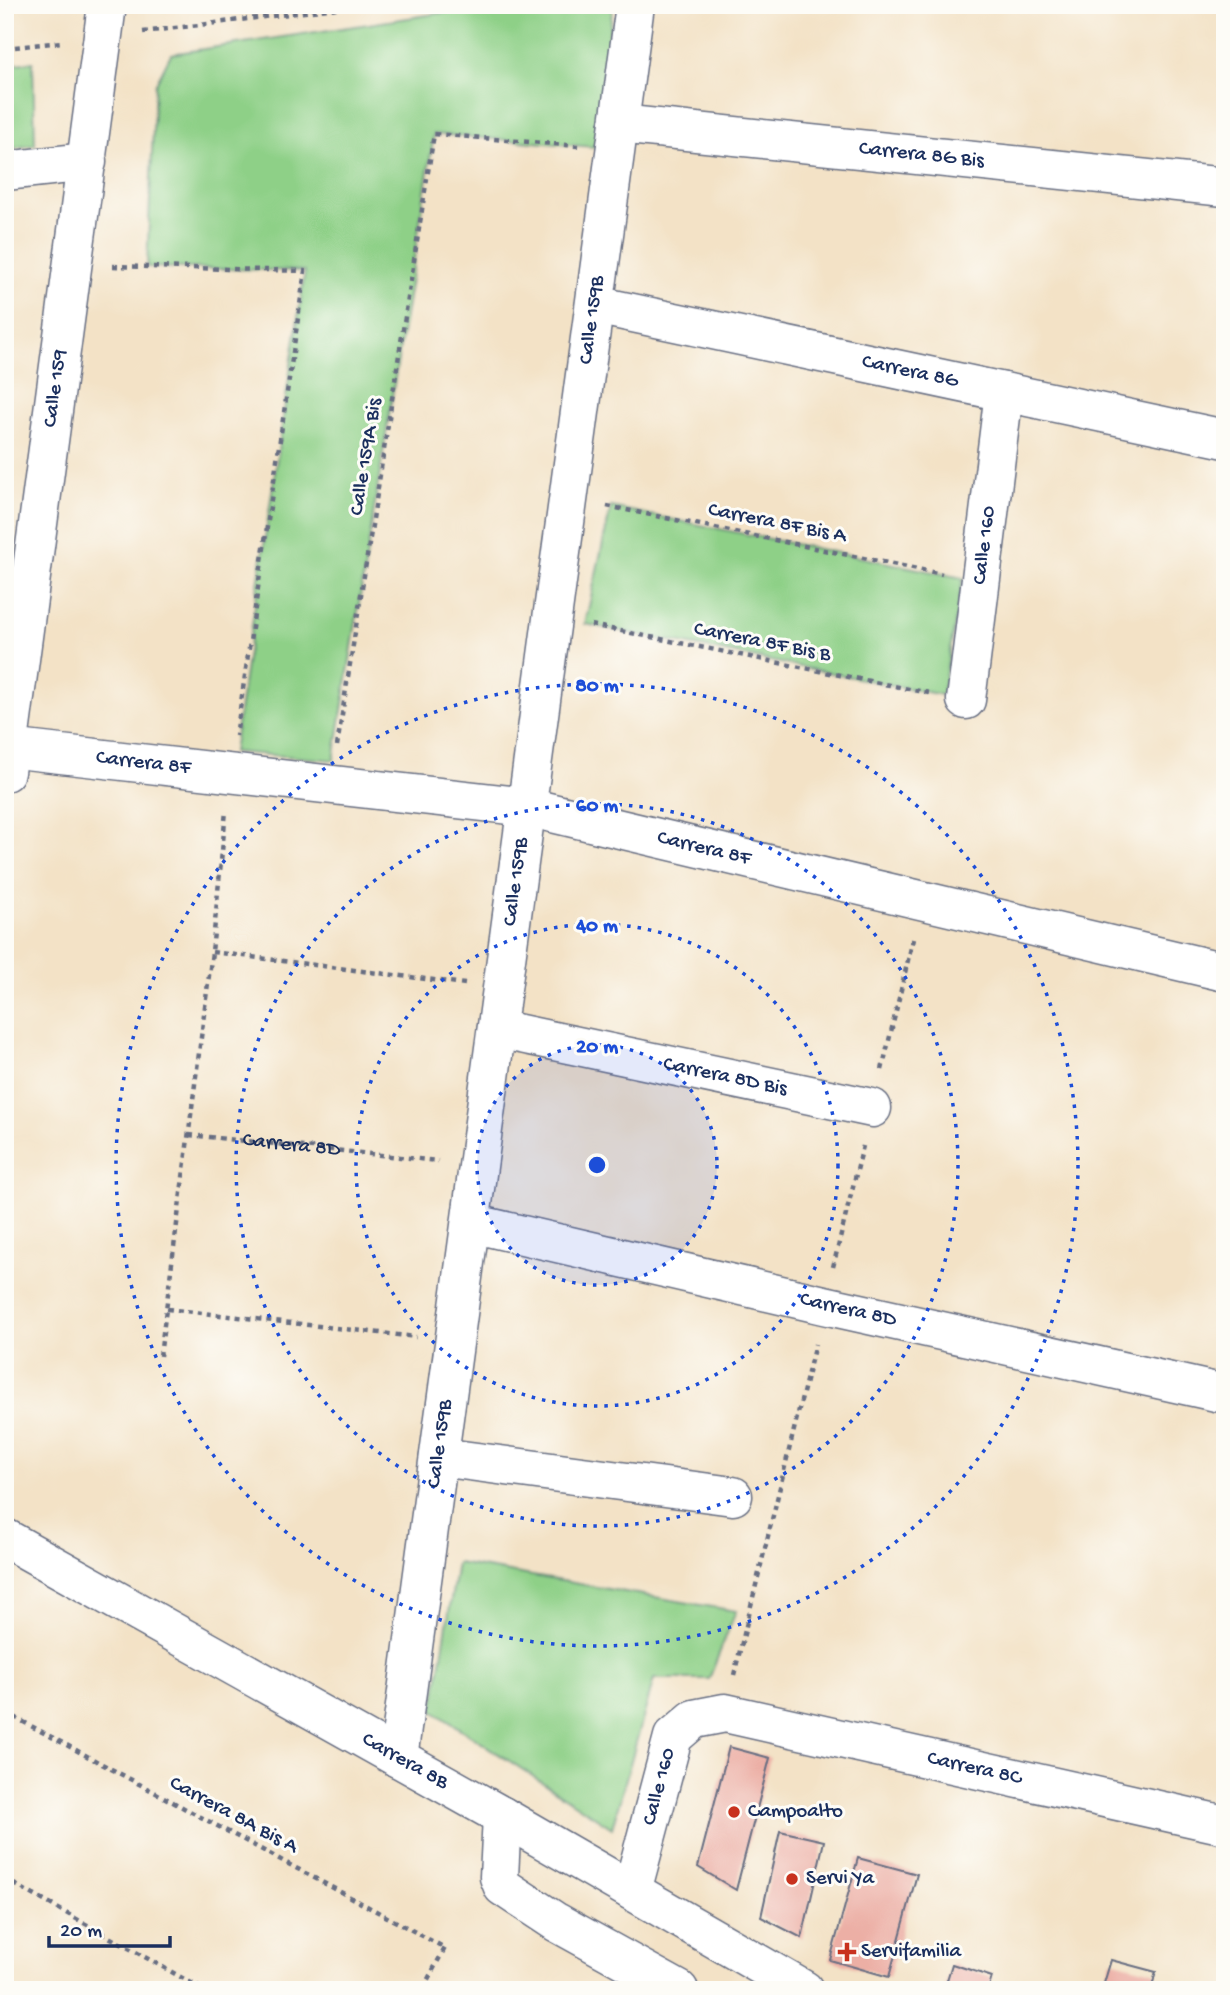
<svg xmlns="http://www.w3.org/2000/svg" width="1230" height="1995" font-family="'Gochi Hand',sans-serif">
  <rect width="100%" height="100%" fill="#fdfcf7"/>
  <filter id="ink" filterUnits="userSpaceOnUse"><feTurbulence type="fractalNoise" baseFrequency=".0143" numOctaves="2"/><feDisplacementMap in="SourceGraphic" scale="14" xChannelSelector="R" yChannelSelector="G"/><feConvolveMatrix kernelMatrix="1 2 1 2 8 2 1 2 1" color-interpolation-filters="sRGB"/></filter>
  <filter id="wash" filterUnits="userSpaceOnUse"><feTurbulence type="fractalNoise" baseFrequency=".00686" numOctaves="4" result="noise"/><feDisplacementMap in="SourceGraphic" scale="28" xChannelSelector="R" yChannelSelector="G"/><feGaussianBlur stdDeviation="1.57" result="paint"/><feColorMatrix in="noise" values="0 0 0 0 0 0 0 0 0 0 0 0 0 0 0 0 0 1.4 0 .05"/><feComposite in="paint" operator="in"/></filter>
  <g filter="url(#wash)">
    <rect width="100%" height="100%" fill="#f3e2c6"/>
    <path fill="#8ed087" stroke="#548072" stroke-width="2" d="M 494,5 L 613,5 L 594,147 L 434,134 L 334,760 L 233,752 L 305,271 L 147,267 L 155,85 L 171,54 Z
      M 33,62 L 35,145 L 5,149 L 5,65 Z
      M 611,507 L 963,578 L 942,695 L 585,624 Z
      M 457,1563 L 736,1611 L 709,1679 L 654,1679 L 612,1828 L 433,1711 Z"/>
    <g id="blocks">
      <path fill="#ecafa5" d="M 729,1747 L 770,1758 L 736,1890 L 698,1867 Z
        M 780,1831 L 824,1841 L 802,1938 L 761,1917 Z
        M 858,1858 L 917,1874 L 889,1977 L 830,1960 Z
        M 1111,1960 L 1156,1972 L 1151,1990 L 1102,1990 Z
        M 952,1964 L 992,1977 L 988,1990 L 944,1990 Z"/>
    </g>
  </g>
  <g filter="url(#ink)">
    <use href="#blocks" fill-opacity="0" stroke="#676e82" stroke-width="2"/>
    <g fill="none" stroke-linecap="round" stroke-linejoin="round">
      <defs>
        <g id="minor">
          <path id="s2" d="M 619,124 L 1225,187"/>
          <path d="M 5,171 L 87,162"/>
          <path id="s3" d="M 595,305 L 1225,439"/>
          <path id="s4" d="M 966,700 L 1004,392"/>
          <path id="s5" d="M 8,748 L 527,807 L 1225,972"/>
          <path id="s6" d="M 5,772 L 107,5"/>
          <path id="s7" d="M 497,1029 L 872,1108"/>
          <path id="s8" d="M 471,1223 L 824,1305 L 1225,1394"/>
          <path d="M 439,1457 L 733,1496"/>
          <path id="s9" d="M 5,1538 L 502,1816 L 804,1990"/>
          <path id="s10" d="M 398,1758 L 635,5"/>
          <path d="M 502,1816 L 499,1877 L 503,1887 L 556,1922 L 679,1990"/>
          <path id="s11" d="M 632,1891 L 673,1737 L 694,1719 L 725,1713 L 1225,1825"/>
        </g>
      </defs>
      <use href="#minor" stroke="#676e82" stroke-width="41"/>
      <g stroke="#676e82" stroke-width="4.5" stroke-dasharray="5 5" stroke-linecap="butt">
        <path d="M 143,32 L 361,5"/>
        <path d="M 5,48 L 62,42"/>
        <path d="M 113,266 L 305,271 L 236,736"/>
        <path d="M 607,506 L 942,574"/>
        <path d="M 591,625 L 929,693"/>
        <path d="M 337,746 L 434,134 L 578,146"/>
        <path d="M 212,952 L 465,984"/>
        <path d="M 882,1070 L 913,939"/>
        <path id="s1" d="M 189,1135 L 438,1161"/>
        <path d="M 833,1267 L 863,1146"/>
        <path d="M 167,1309 L 416,1337"/>
        <path d="M 160,1356 L 212,952 L 226,811"/>
        <path d="M 734,1675 L 815,1344"/>
        <path d="M 5,1712 L 445,1948 L 422,1990"/>
        <path d="M 5,1879 L 204,1990"/>
      </g>
      <use href="#minor" stroke="#fff" stroke-width="38"/>
    </g>
  </g>
  <circle cx="597" cy="1165" r="120" fill="#1d4ed8" fill-opacity=".12"/>
  <g fill="none" stroke="#1d4ed8" stroke-width="3.5" stroke-dasharray="3.5 7">
    <circle cx="597" cy="1165" r="120"/>
    <circle cx="597" cy="1165" r="241"/>
    <circle cx="597" cy="1165" r="361"/>
    <circle cx="597" cy="1165" r="481"/>
  </g>
  <g fill="#c8321e" stroke="#fdfcf7" stroke-width="2.5">
    <circle cx="734" cy="1812" r="7"/>
    <circle cx="792" cy="1879" r="7"/>
    <path d="M843.5 1941.5h7v7h7v7h-7v7h-7v-7h-7v-7h7z"/>
  </g>
  <g text-anchor="middle" dominant-baseline="central" stroke-width="6" stroke-linejoin="round" paint-order="stroke">
    <g font-size="21" fill="#1b2f5e" stroke="#fdfcf7">
      <text stroke="none"><textPath href="#s2" startOffset="304">Carrera 8G Bis</textPath></text>
      <text stroke="none"><textPath href="#s10" startOffset="1451">Calle 159B</textPath></text>
      <text stroke="none"><textPath href="#s3" startOffset="322">Carrera 8G</textPath></text>
      <text stroke="none"><textPath href="#s6" startOffset="387">Calle 159</textPath></text>
      <text transform="translate(367 457) rotate(-81)">Calle 159A Bis</text>
      <text transform="translate(777 524) rotate(11)">Carrera 8F Bis A</text>
      <text stroke="none"><textPath href="#s4" startOffset="156">Calle 160</textPath></text>
      <text transform="translate(762 643) rotate(11)">Carrera 8F Bis B</text>
      <text stroke="none"><textPath href="#s5" startOffset="136">Carrera 8F</textPath></text>
      <text stroke="none"><textPath href="#s5" startOffset="704">Carrera 8F</textPath></text>
      <text stroke="none"><textPath href="#s10" startOffset="884">Calle 159B</textPath></text>
      <text stroke="none"><textPath href="#s7" startOffset="233">Carrera 8D Bis</textPath></text>
      <text stroke="none"><textPath href="#s1" startOffset="103">Carrera 8D</textPath></text>
      <text stroke="none"><textPath href="#s8" startOffset="387">Carrera 8D</textPath></text>
      <text stroke="none"><textPath href="#s10" startOffset="317">Calle 159B</textPath></text>
      <text stroke="none"><textPath href="#s9" startOffset="458">Carrera 8B</textPath></text>
      <text stroke="none"><textPath href="#s11" startOffset="474">Carrera 8C</textPath></text>
      <text stroke="none"><textPath href="#s11" startOffset="108">Calle 160</textPath></text>
      <text transform="translate(233 1816) rotate(28)">Carrera 8A Bis A</text>
    </g>
    <g font-size="21" fill="#1b2f5e" stroke="#fdfcf7" text-anchor="start">
      <text x="748" y="1812">Campoalto</text>
      <text x="806" y="1879">Servi Ya</text>
      <text x="861" y="1952">Servifamilia</text>
    </g>
  </g>
  <circle cx="597" cy="1165" r="10" fill="#1d4ed8" stroke="#fdfcf7" stroke-width="3.5"/>
  <g font-size="21" text-anchor="middle" font-weight="bold" fill="#1d4ed8" stroke="#fdfcf7" stroke-width="6" stroke-linejoin="round" paint-order="stroke">
    <text x="597" y="691">80 m</text>
    <text x="597" y="811">60 m</text>
    <text x="597" y="931">40 m</text>
    <text x="597" y="1052">20 m</text>
  </g>
  <rect width="1230" height="1995" fill="none" stroke="#fdfcf7" stroke-width="28"/>
  <path d="M49 1936v10h121v-10" fill="none" stroke="#1b2f5e" stroke-width="3.5"/>
  <text x="60" y="1936" font-size="21" fill="#1b2f5e" stroke="#fdfcf7" stroke-width="5" paint-order="stroke">20 m</text>
</svg>
